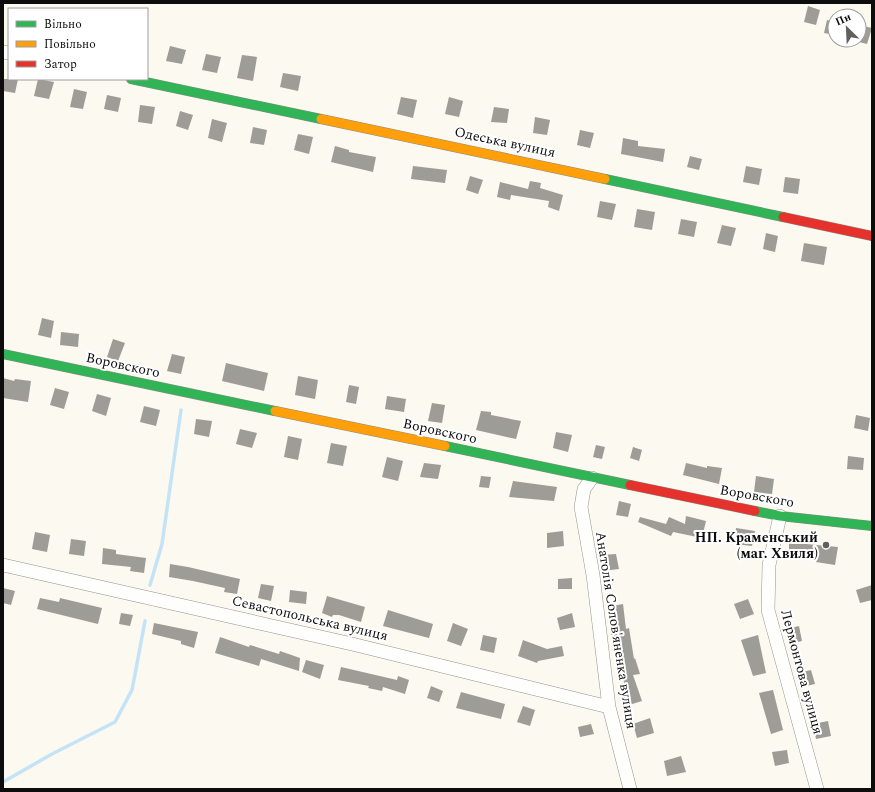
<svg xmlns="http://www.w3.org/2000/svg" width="875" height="792" font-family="Spectral,serif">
  <rect width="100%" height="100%" fill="#fbf9f0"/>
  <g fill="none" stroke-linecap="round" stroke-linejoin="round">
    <path stroke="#c5e3f6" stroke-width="3.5" d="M 150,585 L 162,544 L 181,410
      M 3,782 L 52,754 L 115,722 L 132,690 L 145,621"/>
  </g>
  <path fill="#9e9c96" d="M 808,6 L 820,10 L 816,25 L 804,22 Z
    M 827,20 L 835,22 L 835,35 L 824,33 Z
    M 859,25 L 872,28 L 867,44 L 859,42 Z
    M 170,46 L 186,50 L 182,64 L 166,61 Z
    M 206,54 L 221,57 L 217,73 L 202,70 Z
    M 242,55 L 257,57 L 253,81 L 237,78 Z
    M 283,73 L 301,76 L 298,91 L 280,87 Z
    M 3,79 L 18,79 L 15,93 L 3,91 Z
    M 38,79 L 54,82 L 49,99 L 34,96 Z
    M 74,89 L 87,92 L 83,109 L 70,107 Z
    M 107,95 L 121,98 L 118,112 L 104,109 Z
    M 401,97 L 417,100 L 413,118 L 397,114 Z
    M 449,97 L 463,101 L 459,117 L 445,114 Z
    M 140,105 L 155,107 L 152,124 L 138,122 Z
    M 494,107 L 509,109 L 507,123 L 491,122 Z
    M 180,111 L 193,115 L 188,130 L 176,126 Z
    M 535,117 L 550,120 L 547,135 L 533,133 Z
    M 212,119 L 227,123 L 222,142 L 208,138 Z
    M 253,127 L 267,130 L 264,145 L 250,143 Z
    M 580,130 L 594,133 L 590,148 L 577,145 Z
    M 298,134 L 313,137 L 309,154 L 294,150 Z
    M 623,138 L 638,141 L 638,146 L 665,149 L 663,162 L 621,154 Z
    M 335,146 L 349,150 L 349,152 L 376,157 L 373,172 L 331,162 Z
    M 690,156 L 702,159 L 699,170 L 687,167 Z
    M 413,166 L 447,170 L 445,183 L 411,179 Z
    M 746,166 L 762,169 L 759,185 L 743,182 Z
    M 470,176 L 483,180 L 478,194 L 466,190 Z
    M 785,177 L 800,179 L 798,194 L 783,192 Z
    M 530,181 L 541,183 L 540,188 L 563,195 L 559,211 L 548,207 L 549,201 L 511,195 L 510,200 L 497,197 L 500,182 L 528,189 Z
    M 600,201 L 616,204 L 612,220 L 597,217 Z
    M 637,209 L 655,212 L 652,230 L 634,227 Z
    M 681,219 L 697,222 L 694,237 L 678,234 Z
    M 722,225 L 736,228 L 731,246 L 717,243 Z
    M 766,233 L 778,236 L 775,252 L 763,249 Z
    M 804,243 L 827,247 L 824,265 L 801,261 Z
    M 42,318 L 54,321 L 51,338 L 38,335 Z
    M 61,332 L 79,334 L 78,347 L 60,345 Z
    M 113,339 L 125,343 L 118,361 L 107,357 Z
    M 172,354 L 185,357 L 181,374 L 167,371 Z
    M 226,363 L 268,373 L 264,391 L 222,381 Z
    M 298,376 L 318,380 L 315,399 L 295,395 Z
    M 3,378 L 14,381 L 15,379 L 31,381 L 28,402 L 3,398 Z
    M 349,385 L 359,387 L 356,404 L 346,402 Z
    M 55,388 L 69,392 L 64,409 L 50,405 Z
    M 97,394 L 111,398 L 106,416 L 92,411 Z
    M 387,396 L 406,399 L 404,412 L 385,409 Z
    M 432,403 L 445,405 L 442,423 L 428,421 Z
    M 144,406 L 160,410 L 156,426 L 140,422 Z
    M 481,411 L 491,412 L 491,415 L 521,421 L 516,439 L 476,430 Z
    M 856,415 L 870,418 L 868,431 L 854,428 Z
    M 196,419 L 212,421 L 209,437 L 194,434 Z
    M 240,429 L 257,433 L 252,448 L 236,444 Z
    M 556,432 L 572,435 L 568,452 L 553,448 Z
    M 288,436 L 302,439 L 298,460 L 284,457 Z
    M 331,443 L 347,446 L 343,466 L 327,463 Z
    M 596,445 L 605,447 L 602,459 L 593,457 Z
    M 633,447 L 642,450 L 639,461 L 630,458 Z
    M 848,456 L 864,458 L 863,470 L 847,469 Z
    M 387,457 L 403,461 L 398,481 L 382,477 Z
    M 424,463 L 441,465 L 438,479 L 420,477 Z
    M 686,463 L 707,468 L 707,466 L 722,468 L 719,484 L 683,475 Z
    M 481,476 L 491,477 L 489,488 L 479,487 Z
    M 756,476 L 774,479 L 772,494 L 754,492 Z
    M 513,481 L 557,487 L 554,501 L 509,497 Z
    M 619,501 L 631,504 L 628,517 L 616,515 Z
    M 686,516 L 706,521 L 702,538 L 673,532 L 671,536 L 638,522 L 640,517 L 666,524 L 669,517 L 685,524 Z
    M 736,528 L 755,531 L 752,546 L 734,544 Z
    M 563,531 L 564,546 L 547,548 L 547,533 Z
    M 35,532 L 50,535 L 47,552 L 32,549 Z
    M 71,539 L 86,541 L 84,556 L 69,554 Z
    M 789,539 L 806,542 L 806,544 L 838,547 L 835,565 L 816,562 L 817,556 L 789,552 Z
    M 103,548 L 116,550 L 116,554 L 146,558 L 144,573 L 130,571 L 131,567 L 102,564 Z
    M 616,554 L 619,569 L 603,571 L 602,555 Z
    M 170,564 L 188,567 L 240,579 L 237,594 L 224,592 L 225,588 L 193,581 L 169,577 Z
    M 572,578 L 572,589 L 558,589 L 558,579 Z
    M 261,584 L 274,586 L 271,601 L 258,598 Z
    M 872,585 L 872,600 L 860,603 L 856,590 Z
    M 3,588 L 15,591 L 11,605 L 3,603 Z
    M 290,590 L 307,592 L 306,604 L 289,602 Z
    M 327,596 L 365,607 L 361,622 L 339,615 L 333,615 L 332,617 L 322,613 Z
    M 40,598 L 59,602 L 60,598 L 102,608 L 98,624 L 37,609 Z
    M 748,599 L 754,614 L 740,619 L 734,604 Z
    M 623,604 L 626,629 L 629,628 L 634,659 L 635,658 L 640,674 L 633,675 L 642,701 L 629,705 L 616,647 L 613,647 L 607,607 Z
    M 388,610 L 433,624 L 429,638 L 383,626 Z
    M 121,613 L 133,615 L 130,626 L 119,624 Z
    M 572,613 L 575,627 L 560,630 L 557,618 Z
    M 154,623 L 198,632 L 194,648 L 181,644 L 181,641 L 152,634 Z
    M 453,623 L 468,629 L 461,646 L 447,641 Z
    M 799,626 L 802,641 L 790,644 L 786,629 Z
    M 483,635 L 497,638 L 494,653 L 480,650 Z
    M 758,635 L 766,673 L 753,676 L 741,640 Z
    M 220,637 L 249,647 L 250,645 L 279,654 L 280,651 L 300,658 L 299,671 L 261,659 L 259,666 L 215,653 Z
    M 523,640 L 547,649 L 562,646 L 564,656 L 538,661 L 537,663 L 518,656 Z
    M 306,660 L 324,665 L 320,679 L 302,672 Z
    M 341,667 L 397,680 L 398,676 L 409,680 L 405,694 L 383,687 L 382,691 L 368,688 L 369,686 L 338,680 Z
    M 811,670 L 815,684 L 802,687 L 798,673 Z
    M 431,686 L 443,691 L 439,702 L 427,698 Z
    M 773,690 L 783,730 L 771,734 L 759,693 Z
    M 461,692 L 505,704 L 501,719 L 456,708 Z
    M 523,706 L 535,710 L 530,726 L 517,722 Z
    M 650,718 L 654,733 L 637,738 L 633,724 Z
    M 828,721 L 831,736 L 816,739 L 813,724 Z
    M 591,724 L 594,734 L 580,737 L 578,727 Z
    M 787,750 L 789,763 L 775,766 L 772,752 Z
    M 681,756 L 686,772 L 667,776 L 664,761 Z"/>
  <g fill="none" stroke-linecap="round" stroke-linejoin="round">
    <defs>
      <path id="street" d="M 3,52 L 9,53
        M 592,478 L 584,489 L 581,507 L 593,575 L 609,707 L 630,789
        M 780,516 L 769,565 L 768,610 L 817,789
        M 3,565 L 352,644 L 609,707"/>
      <path id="fast" d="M 131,79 L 321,119
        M 605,179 L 783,217
        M 3,354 L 275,411
        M 445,446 L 630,485
        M 755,511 L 780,516 L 872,526"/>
      <path id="slow" d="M 321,119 L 605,179
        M 275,411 L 445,446"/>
      <path id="jam" d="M 783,217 L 872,236
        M 630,485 L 755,511"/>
    </defs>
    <use href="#street" stroke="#94938f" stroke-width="14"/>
    <use href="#fast" stroke="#8b8a86" stroke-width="10"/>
    <use href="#slow" stroke="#8b8a86" stroke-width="10"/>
    <use href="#jam" stroke="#8b8a86" stroke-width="10"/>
    <use href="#street" stroke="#fefefd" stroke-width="13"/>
    <use href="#fast" stroke="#30b455" stroke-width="9"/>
    <use href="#slow" stroke="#ff9f0a" stroke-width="9"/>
    <use href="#jam" stroke="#e5322d" stroke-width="9"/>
  </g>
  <circle fill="#60605c" stroke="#fff" stroke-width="1.5" cx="826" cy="545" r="4"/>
  <g text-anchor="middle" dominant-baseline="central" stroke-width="4" stroke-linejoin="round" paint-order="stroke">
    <g font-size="14" fill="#0d0d0d" stroke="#fff">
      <text transform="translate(505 142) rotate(12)">Одеська вулиця</text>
      <text transform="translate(123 365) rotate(12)">Воровского</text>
      <text transform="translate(440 431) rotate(12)">Воровского</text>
      <text transform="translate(757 496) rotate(10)">Воровского</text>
      <text transform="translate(310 618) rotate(13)">Севастопольська вулиця</text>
      <text transform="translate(616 630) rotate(81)">Анатолія Солов'яненка вулиця</text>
      <text transform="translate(802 672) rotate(75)">Лермонтова вулиця</text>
    </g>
    <g font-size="14" font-weight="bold" fill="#0d0d0d" stroke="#fff" text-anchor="end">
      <text x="818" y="537">НП. Краменський<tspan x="818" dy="16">(маг. Хвиля)</tspan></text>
    </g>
  </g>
  <rect width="875" height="792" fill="none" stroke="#0d0d0d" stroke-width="8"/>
  <rect x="8" y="8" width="140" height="72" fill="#ffffff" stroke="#9e9e9e"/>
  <rect x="16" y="21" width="20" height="6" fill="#30b455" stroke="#9e9e9e"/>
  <text x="44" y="28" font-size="12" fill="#0d0d0d">Вільно</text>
  <rect x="16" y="41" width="20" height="6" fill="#ff9f0a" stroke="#9e9e9e"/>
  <text x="44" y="48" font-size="12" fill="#0d0d0d">Повільно</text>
  <rect x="16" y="61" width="20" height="6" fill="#e5322d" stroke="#9e9e9e"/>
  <text x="44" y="68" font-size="12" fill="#0d0d0d">Затор</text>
  <g transform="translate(847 28) rotate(336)"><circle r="19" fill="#ffffff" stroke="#9e9e9e"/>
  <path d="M0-3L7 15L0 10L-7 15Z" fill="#60605c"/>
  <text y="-6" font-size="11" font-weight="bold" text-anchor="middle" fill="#0d0d0d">Пн</text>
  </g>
</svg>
